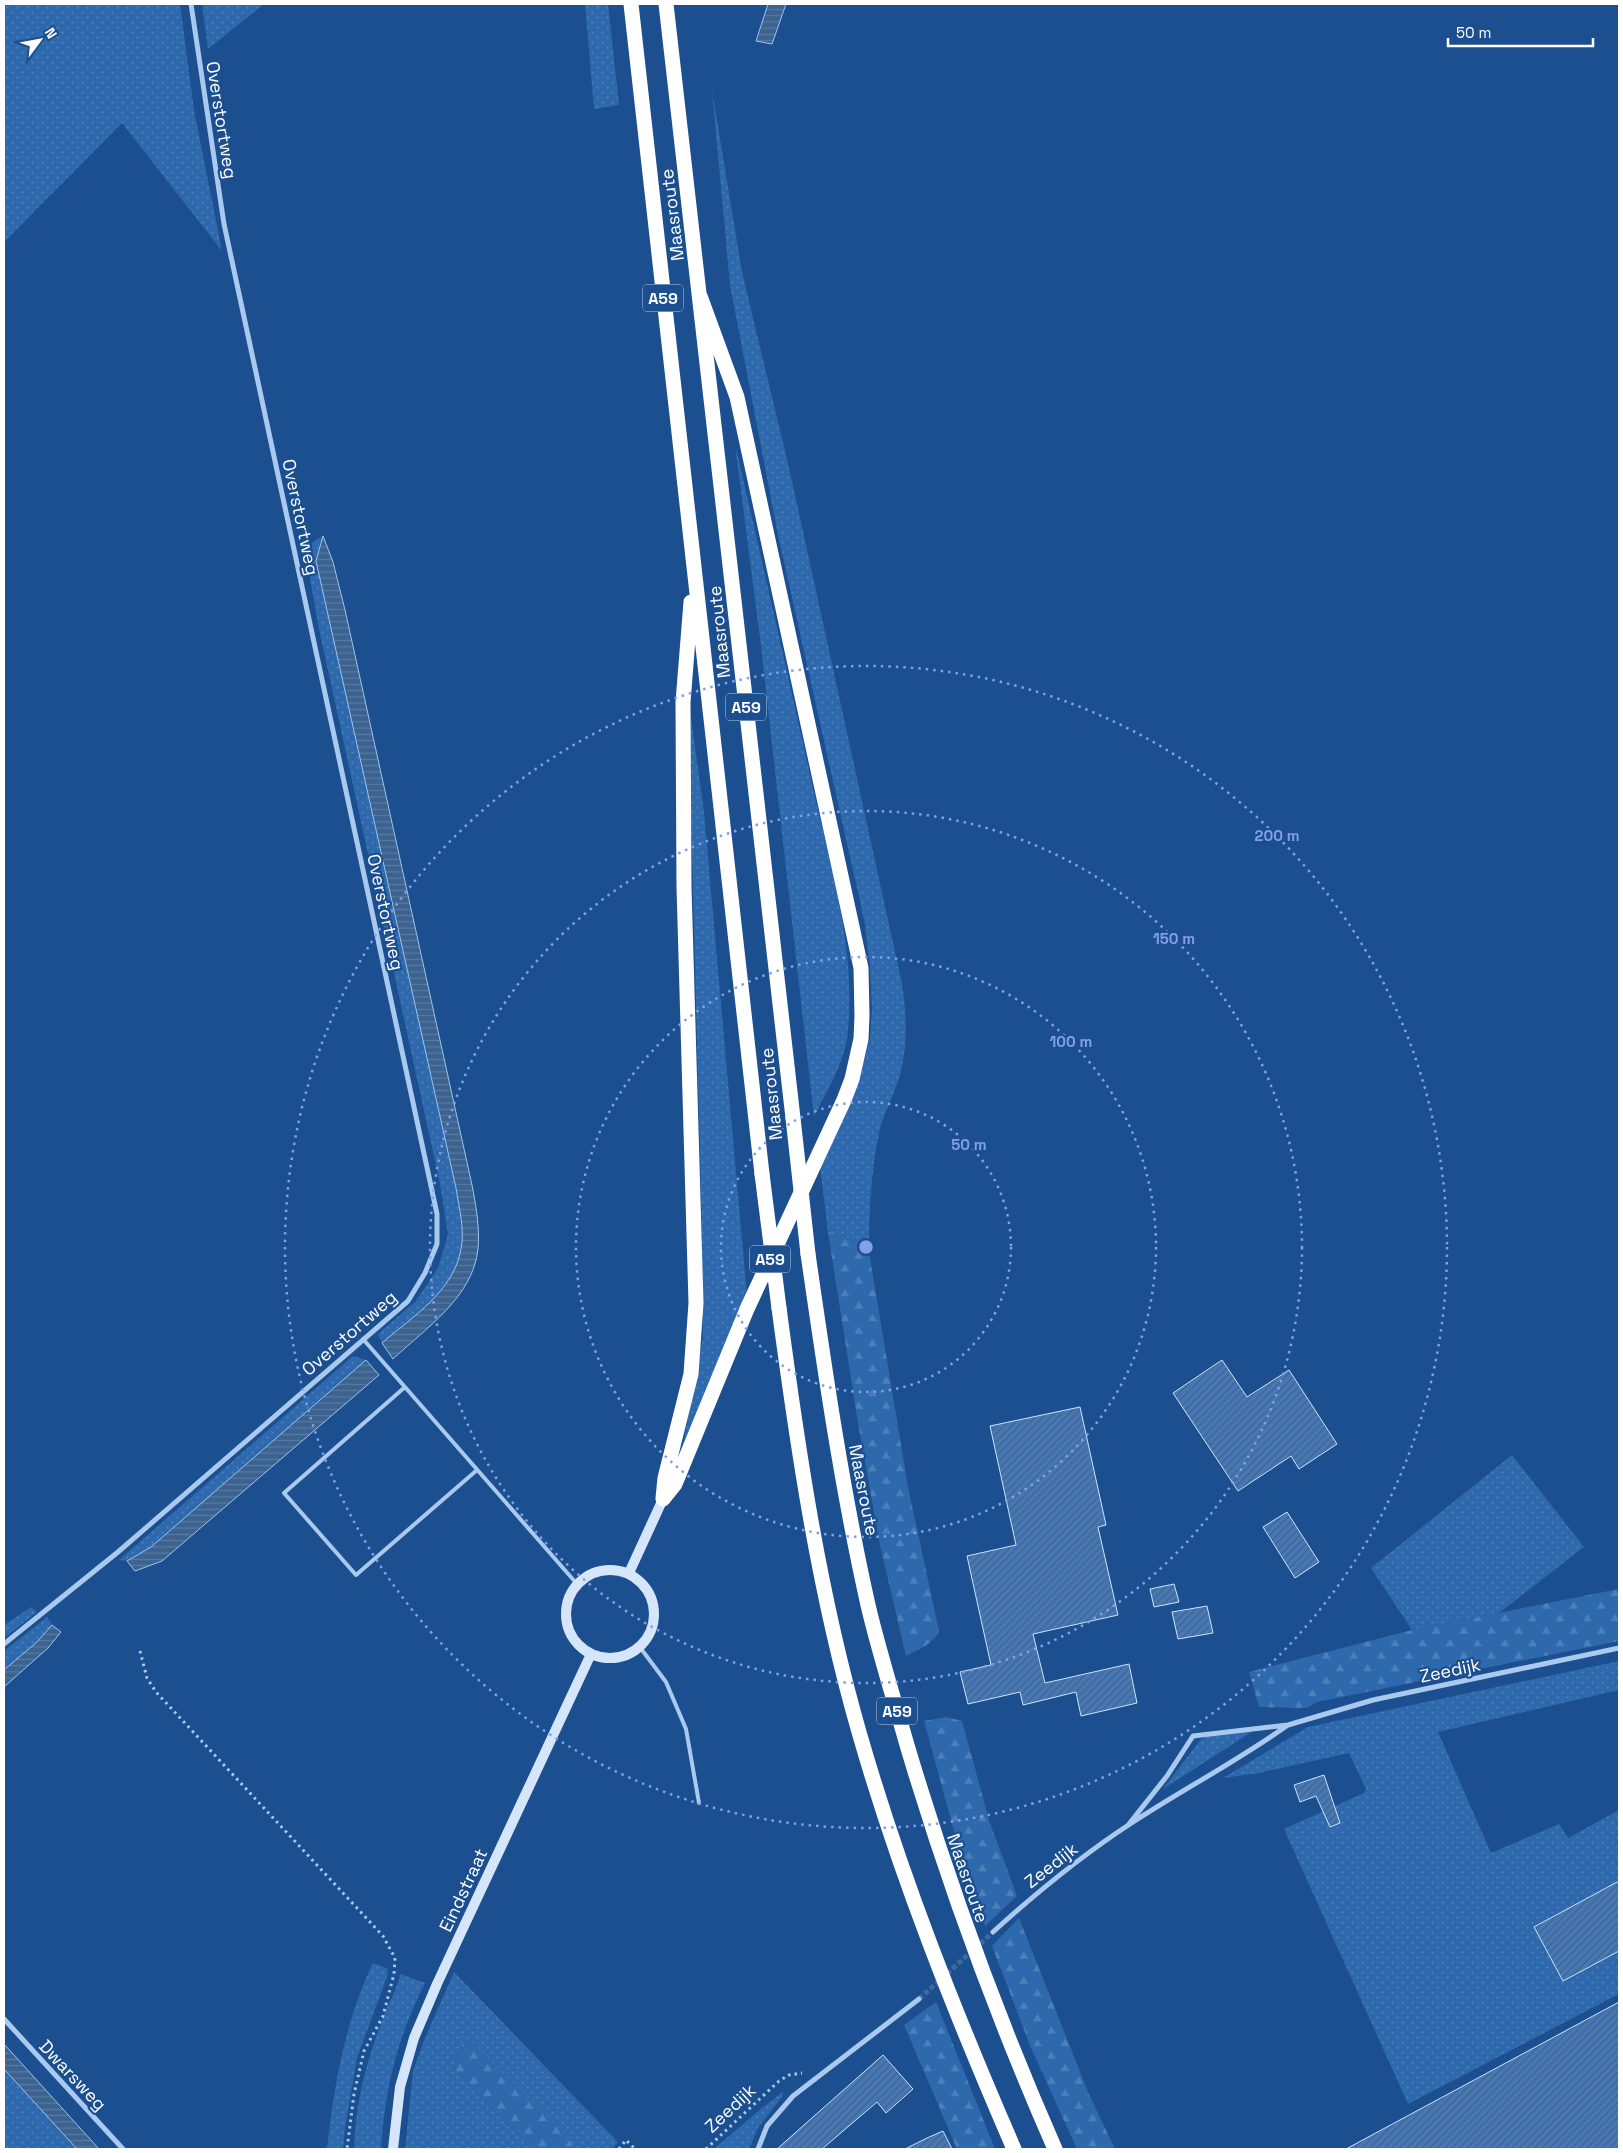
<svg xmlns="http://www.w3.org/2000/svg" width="1623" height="2153" font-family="'Space Grotesk',sans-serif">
  <defs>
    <pattern id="grass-dots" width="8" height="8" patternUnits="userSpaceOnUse" patternTransform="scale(1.25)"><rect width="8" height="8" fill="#2e69ad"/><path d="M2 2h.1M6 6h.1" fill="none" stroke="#4d80b9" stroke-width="1.8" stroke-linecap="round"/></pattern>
    <pattern id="forest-firs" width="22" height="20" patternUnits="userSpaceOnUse" patternTransform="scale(1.25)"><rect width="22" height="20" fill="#2e69ad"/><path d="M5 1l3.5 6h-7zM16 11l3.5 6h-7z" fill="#4d80b9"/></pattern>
    <pattern id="water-rules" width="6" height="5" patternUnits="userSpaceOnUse" patternTransform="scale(1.25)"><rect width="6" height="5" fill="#3c6290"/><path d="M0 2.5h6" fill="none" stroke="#597aa1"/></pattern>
    <pattern id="building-hatch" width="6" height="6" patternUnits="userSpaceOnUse" patternTransform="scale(1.25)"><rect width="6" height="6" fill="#4478b7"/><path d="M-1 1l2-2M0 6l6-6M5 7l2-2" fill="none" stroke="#486282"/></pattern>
  </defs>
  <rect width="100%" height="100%" fill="#1b4f8f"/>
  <path fill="url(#grass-dots)" d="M 4,4 L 180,4 L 194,110 L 222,251 L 122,123 L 4,242 Z
    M 202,4 L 264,4 L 208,49 Z
    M 585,4 L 608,4 L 619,105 L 594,109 Z
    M 712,90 L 742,272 L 790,472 L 902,984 C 907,1017 908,1043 900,1075 C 894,1095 883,1114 879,1133 C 871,1172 869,1213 869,1252 C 857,1241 844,1235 828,1232 L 820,1166 L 859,1078 L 870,1039 L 872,1010 L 870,967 L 865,924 L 778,535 L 730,285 Z
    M 735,444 C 761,557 787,670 812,784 C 830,864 856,947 848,1030 C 846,1061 827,1090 814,1117 L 761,646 Z
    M 323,536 L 316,561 L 456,1188 C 459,1208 465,1229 461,1249 C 454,1291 412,1317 382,1343 L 378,1334 L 416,1301 L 438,1268 L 448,1234 L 440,1184 L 319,629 L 306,556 L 314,541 Z
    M 688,696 L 704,812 L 747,1296 L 682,1451 L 703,1337 L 702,1234 Z
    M 353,1356 L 366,1360 L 151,1547 L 127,1561 L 119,1560 Z
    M 1512,1455 L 1584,1547 L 1499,1613 L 1412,1630 L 1371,1568 Z
    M 31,1607 L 37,1612 L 4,1638 L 4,1625 Z
    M 47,1617 L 52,1625 L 37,1642 L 4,1670 L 4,1651 Z
    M 1619,1661 L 1619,1690 L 1438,1732 L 1491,1853 L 1559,1824 L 1568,1838 L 1619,1810 L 1619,1994 L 1408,2104 L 1284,1829 L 1364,1793 L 1366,1789 L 1349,1753 L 1259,1773 L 1223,1778 L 1308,1727 Z
    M 1253,1731 L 1163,1789 L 1201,1739 L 1210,1736 Z
    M 373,1963 L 388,1969 L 387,1977 L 357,2058 L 345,2128 L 343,2149 L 327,2149 C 334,2085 345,2021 373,1963 Z
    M 454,1972 L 618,2142 L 612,2149 L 575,2149 L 568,2138 L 469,2040 L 464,2041 L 453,2067 L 531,2149 L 405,2149 L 413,2071 L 425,2038 Z
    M 400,1974 L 425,1983 C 397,2039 385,2087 381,2149 L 354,2149 C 355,2105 366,2062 382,2021 C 387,2005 397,1990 400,1974 Z
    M 4,2069 L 77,2149 L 4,2149 Z
    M 783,2092 L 782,2097 L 758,2128 L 749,2149 L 714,2149 L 763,2107 Z"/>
  <path fill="url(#forest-firs)" d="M 828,1232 C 844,1235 857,1241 869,1252 L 908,1487 L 939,1631 C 934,1644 917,1650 906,1656 L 880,1545 L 858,1423 Z
    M 1619,1589 L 1619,1641 L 1317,1702 L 1307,1708 L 1259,1707 L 1249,1672 L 1412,1630 Z
    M 946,1717 L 962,1721 L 990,1823 L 1017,1896 L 985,1926 L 957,1842 L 924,1721 Z
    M 1019,1918 L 1088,2092 L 1115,2149 L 1077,2149 L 1031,2048 L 992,1946 Z
    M 936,2002 L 995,2149 L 957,2149 L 904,2025 Z
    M 470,2040 L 568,2138 L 575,2149 L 531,2149 L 453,2067 L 464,2041 Z"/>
  <path fill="url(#water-rules)" stroke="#9cc4f0" d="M 768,4 L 786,4 L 772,44 L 756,41 Z
    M 323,536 L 333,562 L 345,610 L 472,1185 C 476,1206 480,1228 478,1249 C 473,1297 426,1328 393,1359 L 382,1343 C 412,1317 454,1291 461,1249 C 465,1229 459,1208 456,1188 L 316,561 Z
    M 366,1360 L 379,1375 L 162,1561 L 135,1571 L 127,1561 L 151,1547 Z
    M 52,1625 L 61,1632 L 48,1648 L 4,1687 L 4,1670 L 37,1642 Z
    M 4,2044 L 99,2149 L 77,2149 L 4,2069 Z"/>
  <path fill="url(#building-hatch)" stroke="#cfe3fa" d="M 1222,1360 L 1247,1397 L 1289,1370 L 1337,1444 L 1299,1469 L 1291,1456 L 1238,1491 L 1173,1393 Z
    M 1080,1407 L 1106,1525 L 1098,1527 L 1118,1615 L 1033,1634 L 1045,1683 L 1129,1664 L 1137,1703 L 1081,1716 L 1076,1692 L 1023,1705 L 1020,1692 L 968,1704 L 960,1672 L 991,1665 L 967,1556 L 1016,1545 L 990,1426 Z
    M 1287,1512 L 1319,1562 L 1295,1578 L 1263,1527 Z
    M 1174,1584 L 1179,1602 L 1154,1607 L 1150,1589 Z
    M 1207,1606 L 1213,1633 L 1178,1639 L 1172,1612 Z
    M 1324,1775 L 1340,1823 L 1330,1827 L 1316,1796 L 1300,1802 L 1294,1785 Z
    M 1619,1881 L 1619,1951 L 1563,1981 L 1534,1927 Z
    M 1619,2002 L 1619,2149 L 1346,2149 Z
    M 883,2055 L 913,2089 L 886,2113 L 877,2102 L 822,2149 L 777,2149 Z
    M 943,2131 L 952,2149 L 905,2149 L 927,2138 Z"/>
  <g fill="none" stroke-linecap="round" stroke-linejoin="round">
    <path stroke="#3d69a0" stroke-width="5" stroke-dasharray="5 2.5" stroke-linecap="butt" d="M 919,1999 L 993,1932"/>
    <path stroke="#a9c9ee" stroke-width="3" stroke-dasharray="2.5 4" stroke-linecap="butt" d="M 140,1651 L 147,1678 L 156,1692 L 383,1936 L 395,1958 L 394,1974 L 383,2016 L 364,2051 L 354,2094 L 347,2149
      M 619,2149 L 626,2140 L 635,2149
      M 706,2149 L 779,2081 L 789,2075 L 802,2073"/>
    <path stroke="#a9c9ee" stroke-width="4" d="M 363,1339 L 577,1584
      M 405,1387 L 284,1493 L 356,1575 L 477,1470
      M 639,1646 L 666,1682 L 686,1729 L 699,1803"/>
    <path stroke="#a9c9ee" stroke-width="5" d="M 4,1644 L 118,1552 L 408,1301 L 425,1273 L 437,1244 L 437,1214 L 224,224 L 191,4
      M 1129,1824 L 1167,1776 L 1193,1736 L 1288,1725 L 1373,1700 L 1619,1648
      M 993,1932 C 1036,1893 1081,1856 1130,1824 C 1182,1790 1237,1761 1288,1725
      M 4,2019 L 123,2149
      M 758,2149 L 767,2126 L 793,2096 L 919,1999"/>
    <path stroke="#d6e6fa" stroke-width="10" d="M566 1614a44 44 0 1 1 88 0a44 44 0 1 1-88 0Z
      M 629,1573 L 663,1499
      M 393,2149 L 400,2087 L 414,2038 L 437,1984 L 591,1654"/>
    <path stroke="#fff" stroke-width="15" d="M 631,4 L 762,1174
      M 666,4 L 793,1118
      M 808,1254 C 825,1372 842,1489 868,1605 C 879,1652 894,1699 907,1745 C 948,1883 997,2017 1055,2149
      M 779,1308 C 798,1451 819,1593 859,1732 C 900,1875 955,2013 1014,2149
      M 663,1498 L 665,1478 L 691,1374 L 696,1303 L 684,887 L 683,702 L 691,602
      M 663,1499 L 675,1484 L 747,1309 L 844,1100 L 852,1079 L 861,1039 L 862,1016 L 861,968 L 737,397 L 700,296"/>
    <path stroke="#fff" stroke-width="15" d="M 793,1118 L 808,1254
      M 762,1174 L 779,1308"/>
  </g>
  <g fill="none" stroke="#839eea" stroke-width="2.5" stroke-dasharray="2.5 5">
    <circle cx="866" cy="1247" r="145"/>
    <circle cx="866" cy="1247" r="290"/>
    <circle cx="866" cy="1247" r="436"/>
    <circle cx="866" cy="1247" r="581"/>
  </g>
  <g text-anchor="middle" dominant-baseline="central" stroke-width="4.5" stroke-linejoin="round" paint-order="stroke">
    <g fill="#1b4f8f" stroke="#bbcadd" stroke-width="1">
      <rect x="643" y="284.5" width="40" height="27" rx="4"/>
      <rect x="726" y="693.5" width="40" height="27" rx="4"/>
      <rect x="750" y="1245.5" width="40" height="27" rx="4"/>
      <rect x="877" y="1697.5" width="40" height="27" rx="4"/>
    </g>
    <g font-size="16" font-weight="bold" fill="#fff">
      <text x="663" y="298">A59</text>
      <text x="746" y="707">A59</text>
      <text x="770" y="1259">A59</text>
      <text x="897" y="1711">A59</text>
    </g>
    <g font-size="18" fill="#fff" stroke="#1b4f8f">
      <text transform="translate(222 120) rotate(81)">Overstortweg</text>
      <text transform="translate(672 215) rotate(-97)">Maasroute</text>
      <text transform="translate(301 517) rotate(78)">Overstortweg</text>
      <text transform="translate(719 632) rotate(-96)">Maasroute</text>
      <text transform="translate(386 912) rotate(78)">Overstortweg</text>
      <text transform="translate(771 1094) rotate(-96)">Maasroute</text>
      <text transform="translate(349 1333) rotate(-41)">Overstortweg</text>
      <text transform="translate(864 1490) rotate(79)">Maasroute</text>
      <text transform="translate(1450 1670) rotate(-12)">Zeedijk</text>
      <text transform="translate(1051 1865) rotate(-38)">Zeedijk</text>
      <text transform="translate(968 1878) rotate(71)">Maasroute</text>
      <text transform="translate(463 1890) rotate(-65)">Eindstraat</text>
      <text transform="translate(73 2075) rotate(47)">Dwarsweg</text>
      <text transform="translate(730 2108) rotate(-43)">Zeedijk</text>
    </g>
  </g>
  <circle cx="866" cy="1247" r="8" fill="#839eea" stroke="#1b4f8f" stroke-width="2.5"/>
  <g font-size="15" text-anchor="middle" font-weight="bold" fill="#839eea" stroke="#1b4f8f" stroke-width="4.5" stroke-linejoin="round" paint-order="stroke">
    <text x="1277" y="841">200 m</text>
    <text x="1174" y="944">150 m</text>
    <text x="1071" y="1047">100 m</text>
    <text x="969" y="1150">50 m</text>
  </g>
  <rect width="1623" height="2153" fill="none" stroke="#ffffff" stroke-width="10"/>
  <g transform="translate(40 40) rotate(58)" stroke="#1b4f8f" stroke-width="4" paint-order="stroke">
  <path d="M0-4L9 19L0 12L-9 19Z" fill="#ffffff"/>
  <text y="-8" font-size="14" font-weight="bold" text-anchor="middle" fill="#ffffff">N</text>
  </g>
  <path d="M1448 38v8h145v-8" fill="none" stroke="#ffffff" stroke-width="2.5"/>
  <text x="1456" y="38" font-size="15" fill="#ffffff" stroke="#1b4f8f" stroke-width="4" paint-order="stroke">50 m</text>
</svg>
